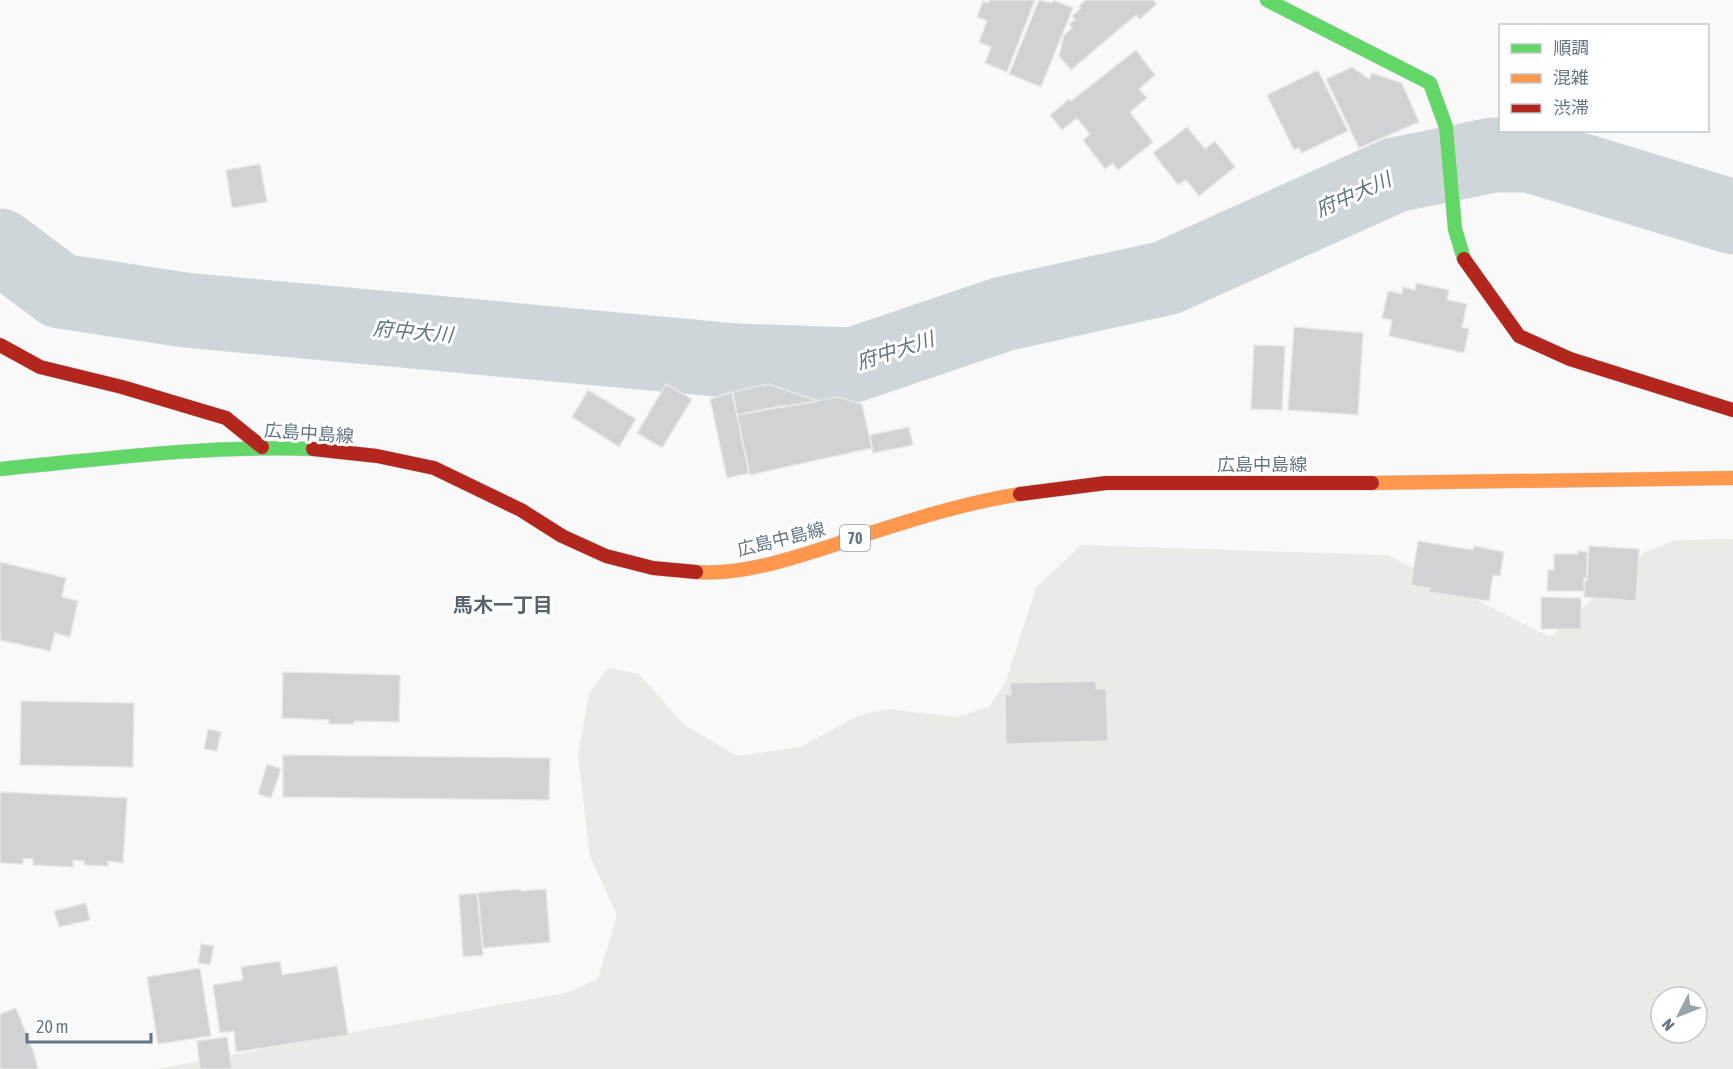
<svg xmlns="http://www.w3.org/2000/svg" width="1733" height="1069" font-family="'Asap Condensed','Noto Sans JP',sans-serif">
  <rect width="100%" height="100%" fill="#f9f9f9"/>
  <path fill="#e8ebe6" fill-rule="evenodd" d="M 1733,539 L 1733,1069 L 157,1069 L 569,992 L 598,979 L 617,915 L 590,857 L 578,755 L 589,693 L 608,668 L 639,674 L 683,724 L 737,756 L 801,747 L 857,716 L 888,709 L 956,717 L 989,707 L 1006,681 L 1036,588 L 1081,545 L 1387,555 L 1550,637 L 1645,552 L 1676,540 ZM 1661,997 L 1697,997 L 1697,1033 L 1661,1033 Z"/>
  <g fill="none" stroke-linecap="round" stroke-linejoin="round">
    <path stroke="#ced6d9" stroke-width="75" d="M 0,246 L 60,291 L 185,310 L 737,361 L 853,365 L 1003,314 L 1166,278 L 1395,175 L 1493,155 L 1530,155 L 1733,217"/>
  </g>
  <path fill="#d0d2d3" stroke="#e8e8e8" stroke-width="1.5" d="M 989,0 L 1035,0 L 1007,72 L 985,63 L 991,47 L 979,42 L 987,21 L 977,17 L 983,1 L 988,3 Z
    M 1039,0 L 1052,3 L 1053,0 L 1073,8 L 1041,87 L 1009,74 Z
    M 1086,0 L 1153,0 L 1157,4 L 1140,19 L 1136,15 L 1071,70 L 1059,56 L 1064,35 L 1072,28 L 1069,24 L 1075,20 L 1072,16 L 1081,8 L 1079,6 Z
    M 1136,50 L 1155,75 L 1139,89 L 1147,98 L 1130,112 L 1153,142 L 1118,170 L 1113,163 L 1105,169 L 1083,140 L 1090,134 L 1077,118 L 1062,130 L 1050,115 L 1069,99 L 1071,101 Z
    M 1352,67 L 1369,79 L 1372,73 L 1402,83 L 1419,122 L 1359,148 L 1326,79 Z
    M 1318,70 L 1348,131 L 1302,153 L 1299,148 L 1294,150 L 1267,95 Z
    M 1187,127 L 1205,149 L 1215,141 L 1235,167 L 1199,196 L 1186,180 L 1178,185 L 1153,153 Z
    M 260,164 L 267,202 L 232,208 L 226,170 Z
    M 1416,283 L 1449,290 L 1447,300 L 1467,304 L 1462,327 L 1469,329 L 1464,353 L 1389,336 L 1392,320 L 1382,318 L 1388,291 L 1402,294 L 1403,287 L 1415,290 Z
    M 1294,327 L 1363,333 L 1358,415 L 1288,410 Z
    M 1254,345 L 1285,346 L 1282,410 L 1251,409 Z
    M 666,384 L 692,399 L 662,448 L 637,433 Z
    M 768,384 L 818,401 L 785,407 L 785,405 L 737,415 L 733,392 Z
    M 588,390 L 636,419 L 619,447 L 572,417 Z
    M 732,392 L 749,473 L 727,478 L 710,399 Z
    M 838,397 L 862,404 L 872,448 L 750,475 L 737,415 Z
    M 909,427 L 913,445 L 873,453 L 870,435 Z
    M 1418,541 L 1473,550 L 1474,546 L 1504,552 L 1500,576 L 1493,575 L 1489,601 L 1429,592 L 1430,588 L 1411,585 Z
    M 1589,546 L 1639,549 L 1636,601 L 1584,597 L 1585,581 L 1587,581 L 1587,578 Z
    M 1578,551 L 1587,552 L 1587,578 L 1584,578 L 1584,591 L 1547,591 L 1548,570 L 1554,570 L 1554,554 L 1578,554 Z
    M 0,562 L 66,578 L 62,597 L 78,601 L 70,637 L 55,633 L 50,651 L 0,640 Z
    M 1541,597 L 1581,598 L 1581,629 L 1541,629 Z
    M 283,672 L 400,675 L 399,722 L 354,721 L 354,724 L 329,724 L 329,720 L 282,718 Z
    M 1096,681 L 1096,689 L 1106,689 L 1108,741 L 1006,744 L 1005,694 L 1011,695 L 1010,683 Z
    M 21,701 L 134,703 L 133,767 L 20,765 Z
    M 208,729 L 221,732 L 217,751 L 204,749 Z
    M 283,755 L 550,758 L 549,800 L 283,797 Z
    M 267,764 L 281,769 L 271,798 L 258,794 Z
    M 0,792 L 127,798 L 123,863 L 108,861 L 108,866 L 84,865 L 84,861 L 73,860 L 73,867 L 33,865 L 33,859 L 23,858 L 23,864 L 0,863 Z
    M 521,889 L 521,891 L 546,889 L 550,942 L 483,948 L 478,893 Z
    M 477,893 L 483,955 L 463,957 L 459,895 Z
    M 86,903 L 90,920 L 59,927 L 54,911 Z
    M 201,944 L 214,946 L 210,965 L 198,963 Z
    M 280,961 L 282,975 L 337,966 L 348,1035 L 236,1052 L 234,1031 L 220,1033 L 213,985 L 243,980 L 241,967 Z
    M 200,968 L 211,1036 L 158,1044 L 147,977 Z
    M 16,1008 L 34,1053 L 38,1069 L 0,1069 L 0,1014 Z
    M 227,1037 L 232,1069 L 200,1069 L 197,1041 Z"/>
  <g fill="none" stroke-linecap="round" stroke-linejoin="round">
    <defs>
      <path id="fast" d="M 1267,0 L 1430,83 L 1446,127 L 1455,229 L 1464,259
        M 0,469 C 104,459 208,445 313,449"/>
      <path id="slow" d="M 1372,483 L 1733,478
        M 696,572 C 746,576 805,554 852,539 C 908,521 963,503 1020,494"/>
      <path id="jam" d="M 1464,259 L 1519,336 L 1570,359 L 1733,410
        M 0,345 L 40,367 L 122,387 L 226,418 L 262,447
        M 313,449 L 377,456 L 434,468 L 521,510 L 562,536 L 606,556 L 653,568 L 696,572
        M 1020,494 L 1106,483 L 1372,483"/>
    </defs>
    <use href="#fast" stroke="#d5d6d7" stroke-width="15"/>
    <use href="#slow" stroke="#d5d6d7" stroke-width="15"/>
    <use href="#jam" stroke="#d5d6d7" stroke-width="15"/>
    <use href="#fast" stroke="#63d668" stroke-width="14"/>
    <use href="#slow" stroke="#ff974d" stroke-width="14"/>
    <use href="#jam" stroke="#b3261e" stroke-width="14"/>
  </g>
  <g text-anchor="middle" dominant-baseline="central" stroke-width="6" stroke-linejoin="round" paint-order="stroke">
    <rect fill="#fff" stroke="#939fa8" stroke-width="1.5" x="840" y="525" width="30" height="26" rx="4.5"/>
    <g font-size="16" font-weight="bold" fill="#657683">
      <text x="855" y="538">70</text>
    </g>
    <g font-size="18" fill="#657683" stroke="#fff">
      <text transform="translate(309 433) rotate(4)">広島中島線</text>
      <text x="1262" y="464">広島中島線</text>
      <text transform="translate(781 539) rotate(-14)">広島中島線</text>
    </g>
    <g font-size="20" font-style="italic" fill="#60757c" stroke="#fff">
      <text transform="translate(1353 194) rotate(-24)">府中大川</text>
      <text transform="translate(413 331) rotate(5)">府中大川</text>
      <text transform="translate(895 350) rotate(-18)">府中大川</text>
    </g>
    <g font-size="20" font-weight="bold" fill="#57646e" stroke="#fff">
      <text x="503" y="604">馬木一丁目</text>
    </g>
  </g>
  <rect x="1499" y="24" width="210" height="108" fill="#ffffff" stroke="#c1c8cd" stroke-width="1.5"/>
  <rect x="1511" y="44" width="30" height="9" fill="#63d668" stroke="#c1c8cd" stroke-width="1.5"/>
  <text x="1553" y="54" font-size="18" fill="#657683">順調</text>
  <rect x="1511" y="74" width="30" height="9" fill="#ff974d" stroke="#c1c8cd" stroke-width="1.5"/>
  <text x="1553" y="84" font-size="18" fill="#657683">混雑</text>
  <rect x="1511" y="104" width="30" height="9" fill="#b3261e" stroke="#c1c8cd" stroke-width="1.5"/>
  <text x="1553" y="114" font-size="18" fill="#657683">渋滞</text>
  <g transform="translate(1679 1015) rotate(228)"><circle r="28" fill="#ffffff" stroke="#c1c8cd" stroke-width="1.5"/>
  <path d="M0-4.5L10 22L0 15L-10 22Z" fill="#99a4ac"/>
  <text y="-9" font-size="16" font-weight="bold" text-anchor="middle" fill="#657683">N</text>
  </g>
  <path d="M27 1033v9h124v-9" fill="none" stroke="#657683" stroke-width="3"/>
  <text x="36" y="1033" font-size="18" fill="#657683" stroke="#ffffff" stroke-width="4.5" paint-order="stroke">20 m</text>
</svg>
